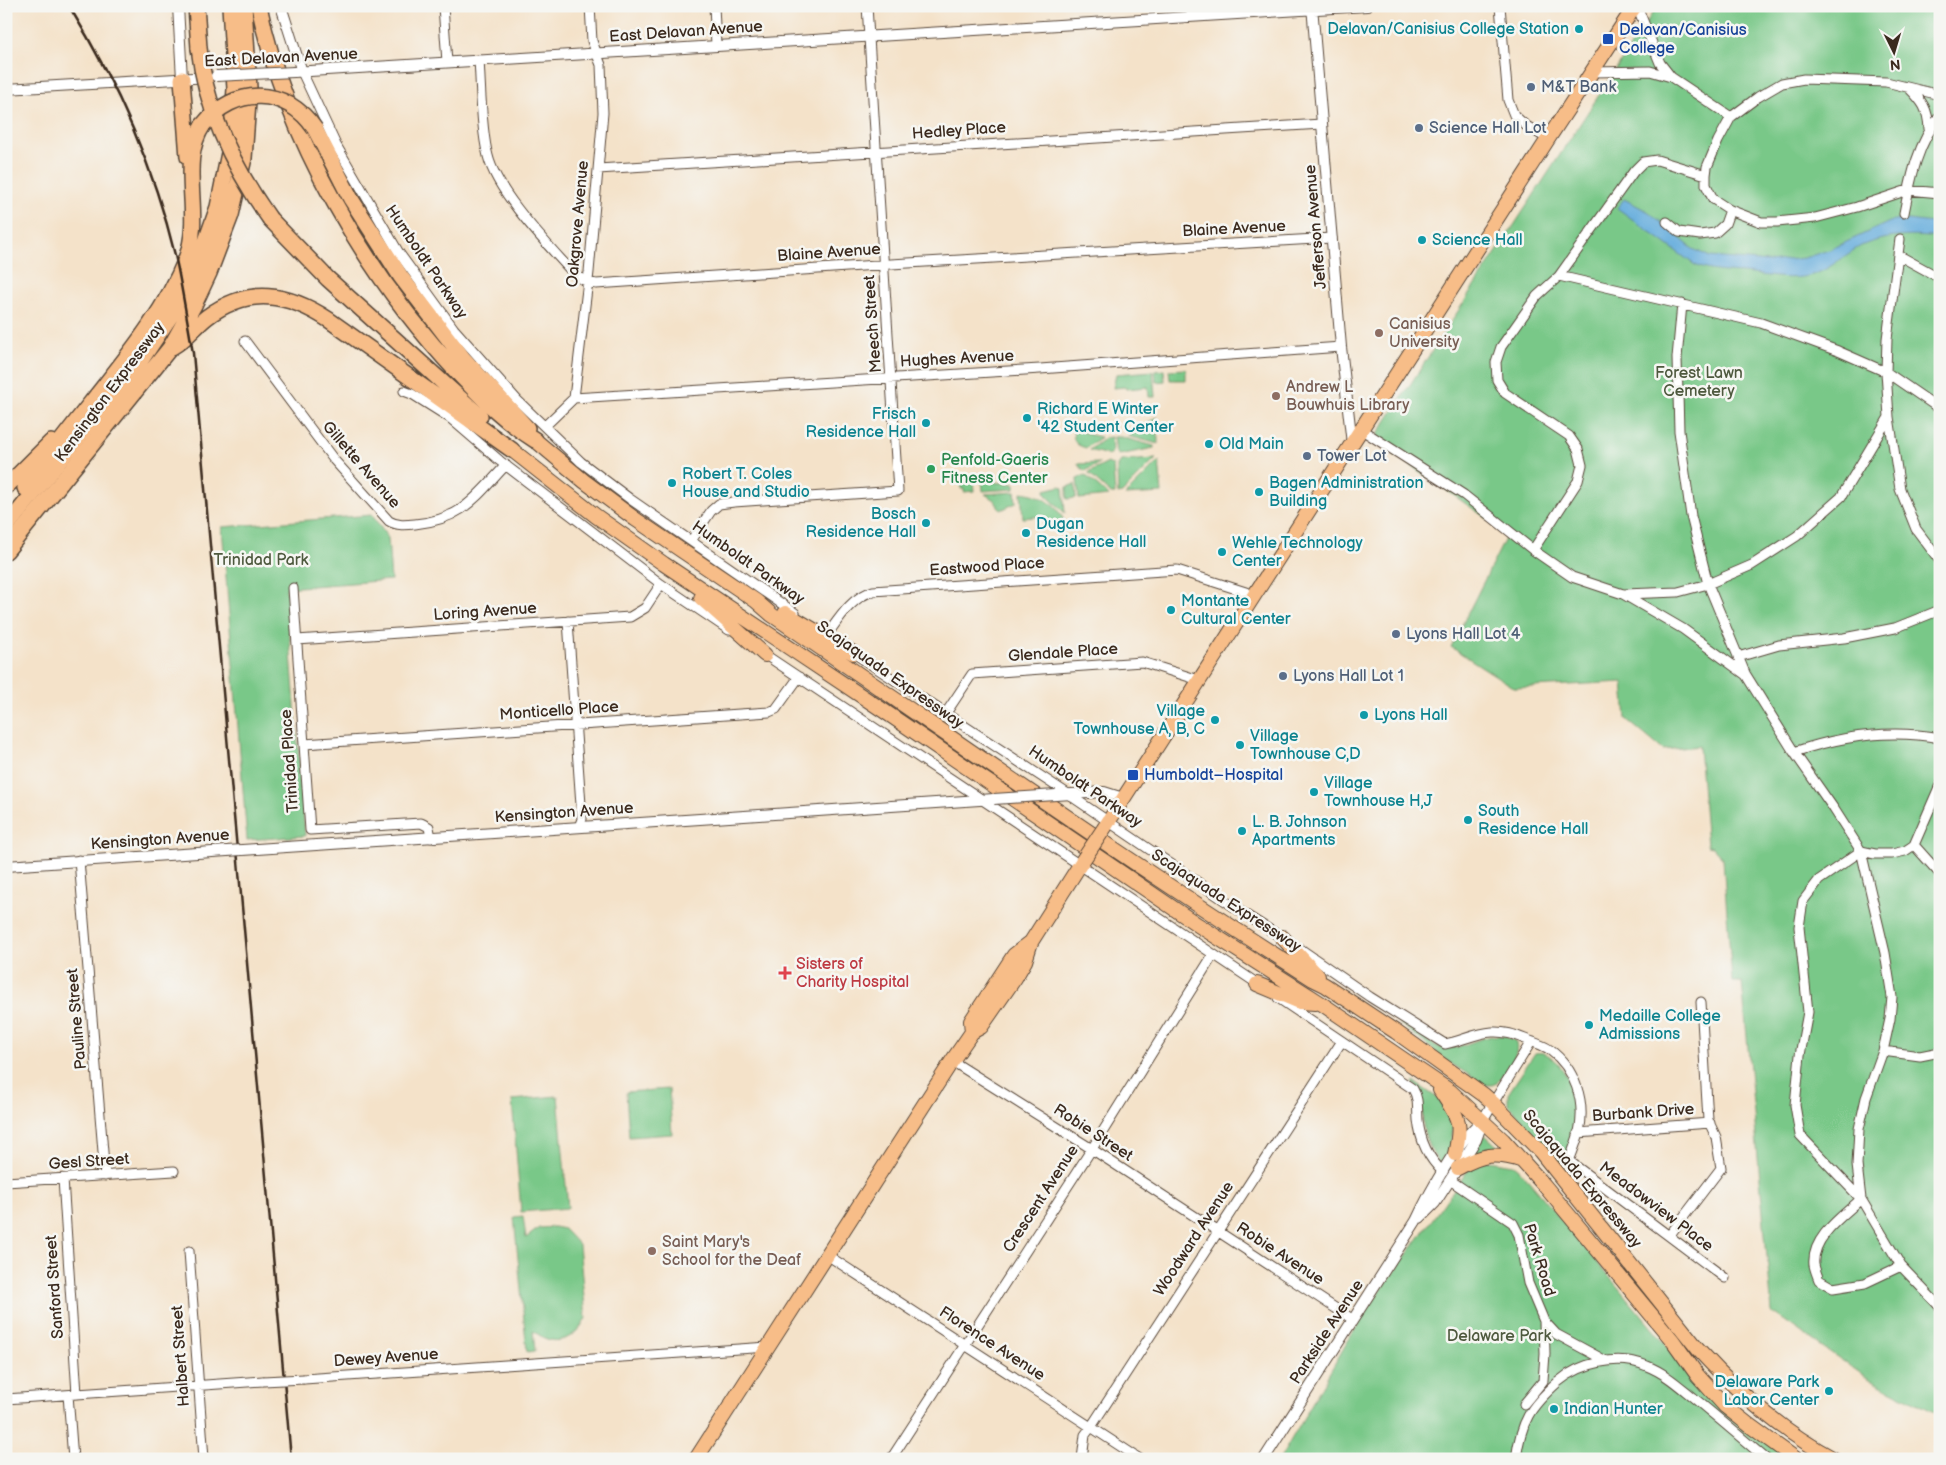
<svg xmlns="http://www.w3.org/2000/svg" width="1946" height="1465" font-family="'Balsamiq Sans',sans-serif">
  <rect width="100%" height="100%" fill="#f6f6f2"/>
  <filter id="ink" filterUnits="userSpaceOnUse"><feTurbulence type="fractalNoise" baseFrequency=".02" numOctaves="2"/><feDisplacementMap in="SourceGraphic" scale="10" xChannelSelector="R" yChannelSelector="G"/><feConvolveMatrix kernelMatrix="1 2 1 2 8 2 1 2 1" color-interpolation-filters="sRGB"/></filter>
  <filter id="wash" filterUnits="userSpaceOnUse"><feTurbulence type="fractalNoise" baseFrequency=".0096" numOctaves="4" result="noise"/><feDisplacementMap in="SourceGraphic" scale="20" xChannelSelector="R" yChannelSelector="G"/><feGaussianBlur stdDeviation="1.12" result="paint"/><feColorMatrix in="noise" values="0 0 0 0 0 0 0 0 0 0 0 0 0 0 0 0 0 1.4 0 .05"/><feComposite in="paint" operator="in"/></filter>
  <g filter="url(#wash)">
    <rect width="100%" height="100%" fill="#f4e2c9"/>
    <path fill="#79c888" stroke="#5a7953" d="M 1657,6 L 1940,6 L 1940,1415 L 1866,1377 L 1772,1312 L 1742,982 L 1732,982 L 1723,859 L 1712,847 L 1707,846 L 1699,746 L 1663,750 L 1626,719 L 1623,682 L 1515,688 L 1451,647 L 1508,533 L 1374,440 Z
      M 1186,369 L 1186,380 L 1170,380 L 1169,370 Z
      M 1164,370 L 1165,381 L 1156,382 L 1155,371 Z
      M 1153,371 L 1155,397 L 1149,397 L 1148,387 L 1126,389 L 1125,387 L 1113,388 L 1116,374 Z
      M 1157,417 L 1158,444 L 1128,436 Z
      M 1073,427 L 1087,434 L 1101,437 L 1086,448 C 1072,444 1074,440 1073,427 Z
      M 1111,437 L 1112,452 L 1108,455 L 1089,450 L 1105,438 Z
      M 1114,437 L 1121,437 L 1154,446 L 1154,448 L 1119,455 L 1116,453 Z
      M 1156,459 L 1122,493 L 1118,494 L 1117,466 L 1121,461 Z
      M 1159,461 L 1162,493 L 1125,495 Z
      M 1099,463 L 1099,464 L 1085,471 L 1077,464 Z
      M 1108,463 L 1113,466 L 1115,494 L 1111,494 L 1088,473 Z
      M 1085,475 L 1109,496 L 1079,499 L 1077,479 Z
      M 961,478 L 974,480 L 975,491 L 964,492 L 964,489 L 961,489 Z
      M 982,481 L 1015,484 L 1015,489 L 983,491 Z
      M 1075,484 L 1076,498 L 1067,499 L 1067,487 Z
      M 1061,486 L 1063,488 L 1065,513 L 1046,495 L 1045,490 Z
      M 1015,492 L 1016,503 L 1001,510 L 994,500 L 985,494 Z
      M 1021,492 C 1041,494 1057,504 1065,523 L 1045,524 L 1044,516 L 1023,518 Z
      M 372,515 L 388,538 L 391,580 L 286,588 L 305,836 L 247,840 L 222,527 Z
      M 1400,1021 C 1412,1029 1427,1042 1439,1047 C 1461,1055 1493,1023 1515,1041 C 1522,1055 1505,1072 1497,1083 L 1492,1085 L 1485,1085 L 1447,1061 L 1399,1023 Z
      M 1535,1053 C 1545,1051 1551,1056 1558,1064 C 1578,1087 1580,1117 1570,1145 C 1568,1152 1566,1157 1561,1162 L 1508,1105 L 1508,1094 Z
      M 1414,1082 L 1442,1101 L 1455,1119 L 1450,1148 L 1441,1163 L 1439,1163 C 1432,1153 1426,1142 1424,1130 C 1420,1113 1426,1098 1413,1083 Z
      M 669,1089 L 672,1134 L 629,1137 L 626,1092 Z
      M 558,1096 L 568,1208 L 521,1212 L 512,1100 Z
      M 1485,1135 L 1504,1152 L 1470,1158 L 1484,1136 Z
      M 1482,1160 L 1514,1165 L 1519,1169 L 1693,1377 L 1790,1459 L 1280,1459 L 1346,1344 L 1376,1297 L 1471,1166 Z
      M 523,1216 L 526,1238 L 539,1228 L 554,1227 L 564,1229 L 579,1245 L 586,1318 C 579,1332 565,1345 547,1339 C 543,1338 538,1334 533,1331 L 535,1351 L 527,1352 L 514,1217 Z"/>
    <path fill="#66addd" stroke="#506c7e" d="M 1624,199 L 1649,212 L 1693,249 L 1710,257 L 1736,259 L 1768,262 L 1804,258 L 1829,250 L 1894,220 L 1909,220 L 1940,224 L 1940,238 C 1913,235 1886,235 1861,246 C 1845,254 1832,268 1815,274 C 1792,282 1767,275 1743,273 C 1727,272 1710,272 1695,265 L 1617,208 Z"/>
  </g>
  <g filter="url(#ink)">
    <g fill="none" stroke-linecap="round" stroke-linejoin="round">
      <defs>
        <path id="minor" d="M 443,6 L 447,62
          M 714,6 L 716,45
          M 1500,6 L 1508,100 L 1514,115 L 1525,125 L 1548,139
          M 1637,6 L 1660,63 L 1671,77 L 1731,117
          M 479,60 C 481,89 481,129 488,156 C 497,193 549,246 574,274 C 581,280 587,282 596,284 L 891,264 L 1332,238
          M 302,72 L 336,145 L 399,253 L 454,329 L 517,400 L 581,462 L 630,499 L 795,613
          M 1593,72 L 1650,71 L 1671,77
          M 1909,88 C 1923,102 1928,109 1929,129
          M 1940,95 L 1886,82 L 1804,79 L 1782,83 L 1758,97 L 1731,117 L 1718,141 L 1707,167 L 1706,175 L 1706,185 L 1713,199 L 1730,210 L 1761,222 L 1777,222 L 1815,218 L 1857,207 L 1908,190 L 1940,193
          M 598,169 L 1322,124
          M 1904,213 C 1911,178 1917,144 1940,116
          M 1667,222 L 1679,232 L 1700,235 L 1715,233 L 1725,224 L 1730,210
          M 1900,239 L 1887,339 L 1886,372 L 1889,417 L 1900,489 L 1916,529 L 1940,561
          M 1898,255 L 1940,278
          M 1559,276 L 1761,323 L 1838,351 L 1886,372 L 1940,409
          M 1682,304 L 1677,358 L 1679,431 L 1691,516 L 1708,584 L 1745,673
          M 245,341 L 334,460 L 389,521 C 397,526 406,525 415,524 C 463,519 475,498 506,465
          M 404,391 L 412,394 L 450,418 L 500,461 L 661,584 L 729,630
          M 574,398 L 1040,369 L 1341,347
          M 574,398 L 589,272 L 603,113 L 601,65 L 592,41 L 590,6
          M 545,426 L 574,398
          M 1362,430 L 1464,495 L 1533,550 L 1572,577 L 1623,594 L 1683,629 L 1746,675 L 1794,752 L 1834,809 L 1861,851 L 1885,953 L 1892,997 L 1890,1019 L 1883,1051 L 1866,1098 L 1859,1129 L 1857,1165 L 1861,1199 L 1901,1266 L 1940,1307
          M 691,541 L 711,511 L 719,504 L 734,502 L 898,491 L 867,6
          M 1533,550 L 1578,481 L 1582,465 L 1578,449 L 1569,436 L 1505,393 L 1497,380 L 1496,362 L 1501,347 L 1537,296 L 1559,276 L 1634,171 L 1643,162 L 1657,160 L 1706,175
          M 293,588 L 310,830 L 421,823 L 429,827 L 431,838
          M 1624,594 L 1678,592 L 1708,584 L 1752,565 L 1797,536 L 1841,497 L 1889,417
          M 568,621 L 582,819 L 579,827
          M 827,635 C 840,617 851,598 873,591 L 1177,570 L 1255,595
          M 297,640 L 630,617 L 645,608 L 661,584
          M 849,650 L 1068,794 L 1246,915 L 1286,940
          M 761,652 L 1261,986
          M 1738,657 L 1779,645 L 1844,638 L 1895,628 L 1940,610
          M 946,713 L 972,674 L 1142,662 L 1199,680
          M 304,744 L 769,712 L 776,709 L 799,677
          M 1794,752 C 1841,736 1891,729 1940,738
          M 1914,845 L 1940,874
          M 79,860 L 105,1176
          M 1299,948 L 1370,997 L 1445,1044 C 1461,1041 1476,1033 1492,1032 C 1508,1031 1519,1037 1533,1042 C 1538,1044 1545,1046 1550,1050 C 1575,1068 1586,1102 1579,1132 C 1577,1141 1573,1151 1569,1161 L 1725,1278
          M 1278,998 L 1413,1089 C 1419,1099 1417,1108 1418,1120 C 1420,1140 1428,1158 1443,1172
          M 1883,1051 L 1920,1056 L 1940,1052
          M 952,1061 L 1084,1144 L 1352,1319
          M 1493,1103 L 1531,1042
          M 1578,1133 L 1710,1123
          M 63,1179 L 77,1394
          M 1450,1180 L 1513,1223 L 1519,1235 L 1528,1283 L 1544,1321 L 1545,1354 L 1543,1381 L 1524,1404
          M 6,1182 L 174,1171
          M 1669,1236 L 1721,1168 L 1716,1137 L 1708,1120 L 1701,1002
          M 189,1251 L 204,1459
          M 827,1255 L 1140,1459
          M 1901,1266 L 1865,1283 L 1833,1288 L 1819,1280 C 1817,1275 1815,1270 1814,1265 C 1811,1237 1844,1215 1861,1199 L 1800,1135 L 1795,1105 L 1800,1055 L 1808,1012 L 1799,927 L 1803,901 L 1819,880 L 1861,851 L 1875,854 L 1892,854 L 1905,851 L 1914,845 L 1940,785
          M 1544,1321 L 1556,1334 L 1606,1361
          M 304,1379 L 768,1347
          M 68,1395 L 73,1459
          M 6,1399 L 263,1381
          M 891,1459 L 1095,1144 L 1213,955
          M 1082,1459 L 1085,1435 L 1091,1427 L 1342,1041
          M 1516,1459 C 1521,1421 1530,1407 1558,1382 C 1581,1362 1619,1354 1647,1366 C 1665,1373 1679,1386 1694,1398 C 1718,1418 1742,1438 1766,1459"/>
        <path id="tertiary" d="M 178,6 L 182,79
          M 281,6 L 302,72
          M 1312,6 L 1341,347 L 1352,444
          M 294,72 L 1367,6
          M 6,89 L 210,77
          M 1056,795 L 1104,792 L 1123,798
          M 257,849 L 994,799
          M 6,866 L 227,851
          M 1420,1218 L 1435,1203 L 1476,1140 L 1483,1120 L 1493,1103
          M 1264,1459 L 1416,1221 C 1430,1191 1457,1141 1483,1120"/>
        <path id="primary" d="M 1105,827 L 1548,139 L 1635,6
          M 972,1032 L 971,1021 L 1014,955 L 1031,942
          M 696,1459 L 952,1061 L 972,1032 L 981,1027 L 1015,978 L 1025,961 L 1031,942 L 1083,860"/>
        <path id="trunk" d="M 535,440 L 584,481 L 635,519 L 756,601 L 772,615 C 952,737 1129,863 1313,979 L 1325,985 L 1396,1032 L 1484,1095 L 1493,1103 L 1540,1151 L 1698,1349 C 1738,1393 1781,1431 1834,1459
          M 512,450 L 596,516 L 664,564 L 884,711 L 1198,925 L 1322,1004 L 1450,1091 L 1503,1140 L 1544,1185 L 1673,1341 L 1698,1376 L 1725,1406 L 1749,1425 L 1796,1459
          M 701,598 L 765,655
          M 785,613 L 853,653
          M 1282,937 L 1318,976
          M 1257,984 L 1300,1002 L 1315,1003
          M 1440,1090 C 1458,1118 1463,1120 1455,1154
          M 1458,1168 C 1483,1154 1495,1152 1523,1161"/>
        <path id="motorway" d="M 196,6 L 199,48
          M 259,6 C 286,138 367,276 458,373 C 483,399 504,421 535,440
          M 182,79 L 188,157
          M 315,129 L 351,199 L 401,277 L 463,358 L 527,428
          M 270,219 L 328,279 L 480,416
          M 172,347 C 188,338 194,327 207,317 C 249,286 288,293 329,320 L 512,450
          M 6,487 L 51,442
          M 25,488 C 46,460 68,432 90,404 C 126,358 164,314 186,259 C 204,214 177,164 203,125
          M 6,527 L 141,360 L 176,308 L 197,267 L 218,207 L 231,143 L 235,89 L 230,6
          M 6,551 L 170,348 L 194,305 L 209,273 L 231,215 L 244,158 L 249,88 L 244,6"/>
      </defs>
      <use href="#minor" stroke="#574638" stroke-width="11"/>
      <use href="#tertiary" stroke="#574638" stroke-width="12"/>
      <use href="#primary" stroke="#574638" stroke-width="16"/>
      <use href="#trunk" stroke="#574638" stroke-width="16"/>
      <use href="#motorway" stroke="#574638" stroke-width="18"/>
      <use href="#minor" stroke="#fff" stroke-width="9"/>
      <use href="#tertiary" stroke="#fff" stroke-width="10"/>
      <use href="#primary" stroke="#f7bd88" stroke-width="14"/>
      <use href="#trunk" stroke="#f7bd88" stroke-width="14"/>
      <use href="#motorway" stroke="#f7bd88" stroke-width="15"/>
      <path stroke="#3b2a1e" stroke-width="2.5" d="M 69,6 C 116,82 154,168 175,255 C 182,287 187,320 193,353 L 291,1459"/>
      <defs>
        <path id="minor-bridge" d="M 263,1381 L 304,1379"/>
        <path id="tertiary-bridge" d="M 216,76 L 294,72
          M 994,799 L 1056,795
          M 227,851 L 257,849"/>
        <path id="primary-bridge" d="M 1083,860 L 1105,827"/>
        <path id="motorway-bridge" d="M 199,48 C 206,111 233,167 270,219
          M 203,125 C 234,86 286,86 315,129"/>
      </defs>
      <use href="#minor-bridge" stroke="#574638" stroke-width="11" stroke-linecap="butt"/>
      <use href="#tertiary-bridge" stroke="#574638" stroke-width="12" stroke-linecap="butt"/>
      <use href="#primary-bridge" stroke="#574638" stroke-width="16" stroke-linecap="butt"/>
      <use href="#motorway-bridge" stroke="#574638" stroke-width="18" stroke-linecap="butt"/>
      <use href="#minor-bridge" stroke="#fff" stroke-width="9"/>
      <use href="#tertiary-bridge" stroke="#fff" stroke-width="10"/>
      <use href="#primary-bridge" stroke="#f7bd88" stroke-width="14"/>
      <use href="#motorway-bridge" stroke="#f7bd88" stroke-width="15"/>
    </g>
  </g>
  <g fill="#0f9aa8" stroke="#f6f6f2" stroke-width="2">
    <circle cx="1579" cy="29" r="5"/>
    <circle cx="1422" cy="240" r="5"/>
    <circle cx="1027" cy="418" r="5"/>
    <circle cx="926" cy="423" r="5"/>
    <circle cx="1209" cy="444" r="5"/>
    <circle cx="672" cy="483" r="5"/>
    <circle cx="1259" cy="492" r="5"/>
    <circle cx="926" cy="523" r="5"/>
    <circle cx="1026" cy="533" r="5"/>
    <circle cx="1222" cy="552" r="5"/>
    <circle cx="1171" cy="610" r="5"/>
    <circle cx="1364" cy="715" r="5"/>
    <circle cx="1215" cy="720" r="5"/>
    <circle cx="1240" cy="745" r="5"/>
    <circle cx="1314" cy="792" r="5"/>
    <circle cx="1468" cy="820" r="5"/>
    <circle cx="1242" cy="831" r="5"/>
    <circle cx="1589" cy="1025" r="5"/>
    <circle cx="1829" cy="1391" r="5"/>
    <circle cx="1554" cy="1409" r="5"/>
  </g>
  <g fill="#1a4fb4" stroke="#f6f6f2" stroke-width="2">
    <rect x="1602" y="33" width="12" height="12" rx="2.5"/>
    <rect x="1127" y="769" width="12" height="12" rx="2.5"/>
  </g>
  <g fill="#5c6f8a" stroke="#f6f6f2" stroke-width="2">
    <circle cx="1531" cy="87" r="5"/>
    <circle cx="1419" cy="128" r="5"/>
    <circle cx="1307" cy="456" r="5"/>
    <circle cx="1396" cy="634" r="5"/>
    <circle cx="1283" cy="676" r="5"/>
  </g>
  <g fill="#8d6e63" stroke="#f6f6f2" stroke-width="2">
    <circle cx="1379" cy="333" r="5"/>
    <circle cx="1276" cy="396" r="5"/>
    <circle cx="652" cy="1251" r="5"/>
  </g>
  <circle fill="#2e9e5b" stroke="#f6f6f2" stroke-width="2" cx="931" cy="469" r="5"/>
  <path fill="#e0444e" stroke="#f6f6f2" stroke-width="2" d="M782.5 965.5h5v5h5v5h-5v5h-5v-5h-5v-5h5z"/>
  <g text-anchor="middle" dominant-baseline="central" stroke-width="5" stroke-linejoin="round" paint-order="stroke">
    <g font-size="16" fill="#0d838f" stroke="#f6f6f2" text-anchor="start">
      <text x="1569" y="29" text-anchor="end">Delavan/Canisius College Station</text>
      <text x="1432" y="240">Science Hall</text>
      <text x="1037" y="409">Richard E Winter<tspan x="1037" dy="18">'42 Student Center</tspan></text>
      <text x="916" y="414" text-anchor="end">Frisch<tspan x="916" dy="18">Residence Hall</tspan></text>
      <text x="1219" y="444">Old Main</text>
      <text x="682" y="474">Robert T. Coles<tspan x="682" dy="18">House and Studio</tspan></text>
      <text x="1269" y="483">Bagen Administration<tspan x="1269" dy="18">Building</tspan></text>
      <text x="916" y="514" text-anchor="end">Bosch<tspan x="916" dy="18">Residence Hall</tspan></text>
      <text x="1036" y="524">Dugan<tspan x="1036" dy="18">Residence Hall</tspan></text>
      <text x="1232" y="543">Wehle Technology<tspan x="1232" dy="18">Center</tspan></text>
      <text x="1181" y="601">Montante<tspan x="1181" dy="18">Cultural Center</tspan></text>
      <text x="1205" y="711" text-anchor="end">Village<tspan x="1205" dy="18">Townhouse A, B, C</tspan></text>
      <text x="1374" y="715">Lyons Hall</text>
      <text x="1250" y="736">Village<tspan x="1250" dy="18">Townhouse C,D</tspan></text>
      <text x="1324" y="783">Village<tspan x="1324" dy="18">Townhouse H,J</tspan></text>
      <text x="1478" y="811">South<tspan x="1478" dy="18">Residence Hall</tspan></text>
      <text x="1252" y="822">L. B. Johnson<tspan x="1252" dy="18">Apartments</tspan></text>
      <text x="1599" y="1016">Medaille College<tspan x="1599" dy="18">Admissions</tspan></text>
      <text x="1819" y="1382" text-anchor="end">Delaware Park<tspan x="1819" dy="18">Labor Center</tspan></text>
      <text x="1564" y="1409">Indian Hunter</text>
    </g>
    <g font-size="16" fill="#164399" stroke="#f6f6f2" text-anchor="start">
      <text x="1619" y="30">Delavan/Canisius<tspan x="1619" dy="18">College</tspan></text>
      <text x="1144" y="775">Humboldt–Hospital</text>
    </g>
    <g font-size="16" fill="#3b2a1e" stroke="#f6f6f2">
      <text transform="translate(686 32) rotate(-4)">East Delavan Avenue</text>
      <text transform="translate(281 58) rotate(-3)">East Delavan Avenue</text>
      <text transform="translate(959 131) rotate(-4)">Hedley Place</text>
      <text transform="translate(578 224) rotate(-85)">Oakgrove Avenue</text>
      <text transform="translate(1316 227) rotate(-95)">Jefferson Avenue</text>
      <text transform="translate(1234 229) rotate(-3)">Blaine Avenue</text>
      <text transform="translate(829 253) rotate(-4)">Blaine Avenue</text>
      <text transform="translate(426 262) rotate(56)">Humboldt Parkway</text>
      <text transform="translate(873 324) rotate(-94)">Meech Street</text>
      <text transform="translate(957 359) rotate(-3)">Hughes Avenue</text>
      <text transform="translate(110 392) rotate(-53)">Kensington Expressway</text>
      <text transform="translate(361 465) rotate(49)">Gillette Avenue</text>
      <text transform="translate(748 563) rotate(35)">Humboldt Parkway</text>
      <text transform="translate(987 567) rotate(-4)">Eastwood Place</text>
      <text transform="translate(485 612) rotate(-4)">Loring Avenue</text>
      <text transform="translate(1063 653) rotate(-4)">Glendale Place</text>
      <text transform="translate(890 675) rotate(35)">Scajaquada Expressway</text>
      <text transform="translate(559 711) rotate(-4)">Monticello Place</text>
      <text transform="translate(290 761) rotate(-94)">Trinidad Place</text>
      <text transform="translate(1085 787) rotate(34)">Humboldt Parkway</text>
      <text transform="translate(564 813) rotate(-4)">Kensington Avenue</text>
      <text transform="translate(160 840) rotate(-4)">Kensington Avenue</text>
      <text transform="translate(1226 901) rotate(33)">Scajaquada Expressway</text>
      <text transform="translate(77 1019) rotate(-95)">Pauline Street</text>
      <text transform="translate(1643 1113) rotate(-4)">Burbank Drive</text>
      <text transform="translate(1093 1133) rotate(33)">Robie Street</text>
      <text transform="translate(89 1162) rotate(-4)">Gesl Street</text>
      <text transform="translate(1582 1179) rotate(50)">Scajaquada Expressway</text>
      <text transform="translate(1041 1199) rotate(-57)">Crescent Avenue</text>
      <text transform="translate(1656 1207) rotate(37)">Meadowview Place</text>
      <text transform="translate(1194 1239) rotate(-57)">Woodward Avenue</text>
      <text transform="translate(1280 1254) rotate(33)">Robie Avenue</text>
      <text transform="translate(1539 1260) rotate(73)">Park Road</text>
      <text transform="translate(55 1287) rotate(-94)">Sanford Street</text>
      <text transform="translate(1327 1332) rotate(-57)">Parkside Avenue</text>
      <text transform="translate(992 1344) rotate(33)">Florence Avenue</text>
      <text transform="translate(181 1356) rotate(-94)">Halbert Street</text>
      <text transform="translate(386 1358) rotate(-4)">Dewey Avenue</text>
    </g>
    <g font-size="16" fill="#4e5e75" stroke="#f6f6f2" text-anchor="start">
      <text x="1541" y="87">M&amp;T Bank</text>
      <text x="1429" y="128">Science Hall Lot</text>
      <text x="1317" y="456">Tower Lot</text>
      <text x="1406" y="634">Lyons Hall Lot 4</text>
      <text x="1293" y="676">Lyons Hall Lot 1</text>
    </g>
    <g font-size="16" fill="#785e54" stroke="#f6f6f2" text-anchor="start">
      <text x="1389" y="324">Canisius<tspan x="1389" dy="18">University</tspan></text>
      <text x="1286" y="387">Andrew L<tspan x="1286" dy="18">Bouwhuis Library</tspan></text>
      <text x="662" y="1242">Saint Mary's<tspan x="662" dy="18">School for the Deaf</tspan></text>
    </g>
    <g font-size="16" fill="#4e593e" stroke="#f6f6f2">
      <text x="1699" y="373">Forest Lawn<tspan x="1699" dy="18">Cemetery</tspan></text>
      <text x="261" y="560">Trinidad Park</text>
      <text x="1499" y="1336">Delaware Park</text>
    </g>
    <g font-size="16" fill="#27864d" stroke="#f6f6f2" text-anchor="start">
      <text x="941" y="460">Penfold-Gaeris<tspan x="941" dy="18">Fitness Center</tspan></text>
    </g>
    <g font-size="16" fill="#be3a42" stroke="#f6f6f2" text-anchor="start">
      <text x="796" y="964">Sisters of<tspan x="796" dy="18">Charity Hospital</tspan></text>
    </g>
  </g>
  <rect width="1946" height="1465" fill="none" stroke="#f6f6f2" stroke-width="25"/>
  <g transform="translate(1894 52) rotate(175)" stroke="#f6f6f2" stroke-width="4" paint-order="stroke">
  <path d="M0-4L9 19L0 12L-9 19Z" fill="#3b2a1e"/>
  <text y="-8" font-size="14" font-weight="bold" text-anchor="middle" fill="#3b2a1e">N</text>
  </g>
</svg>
